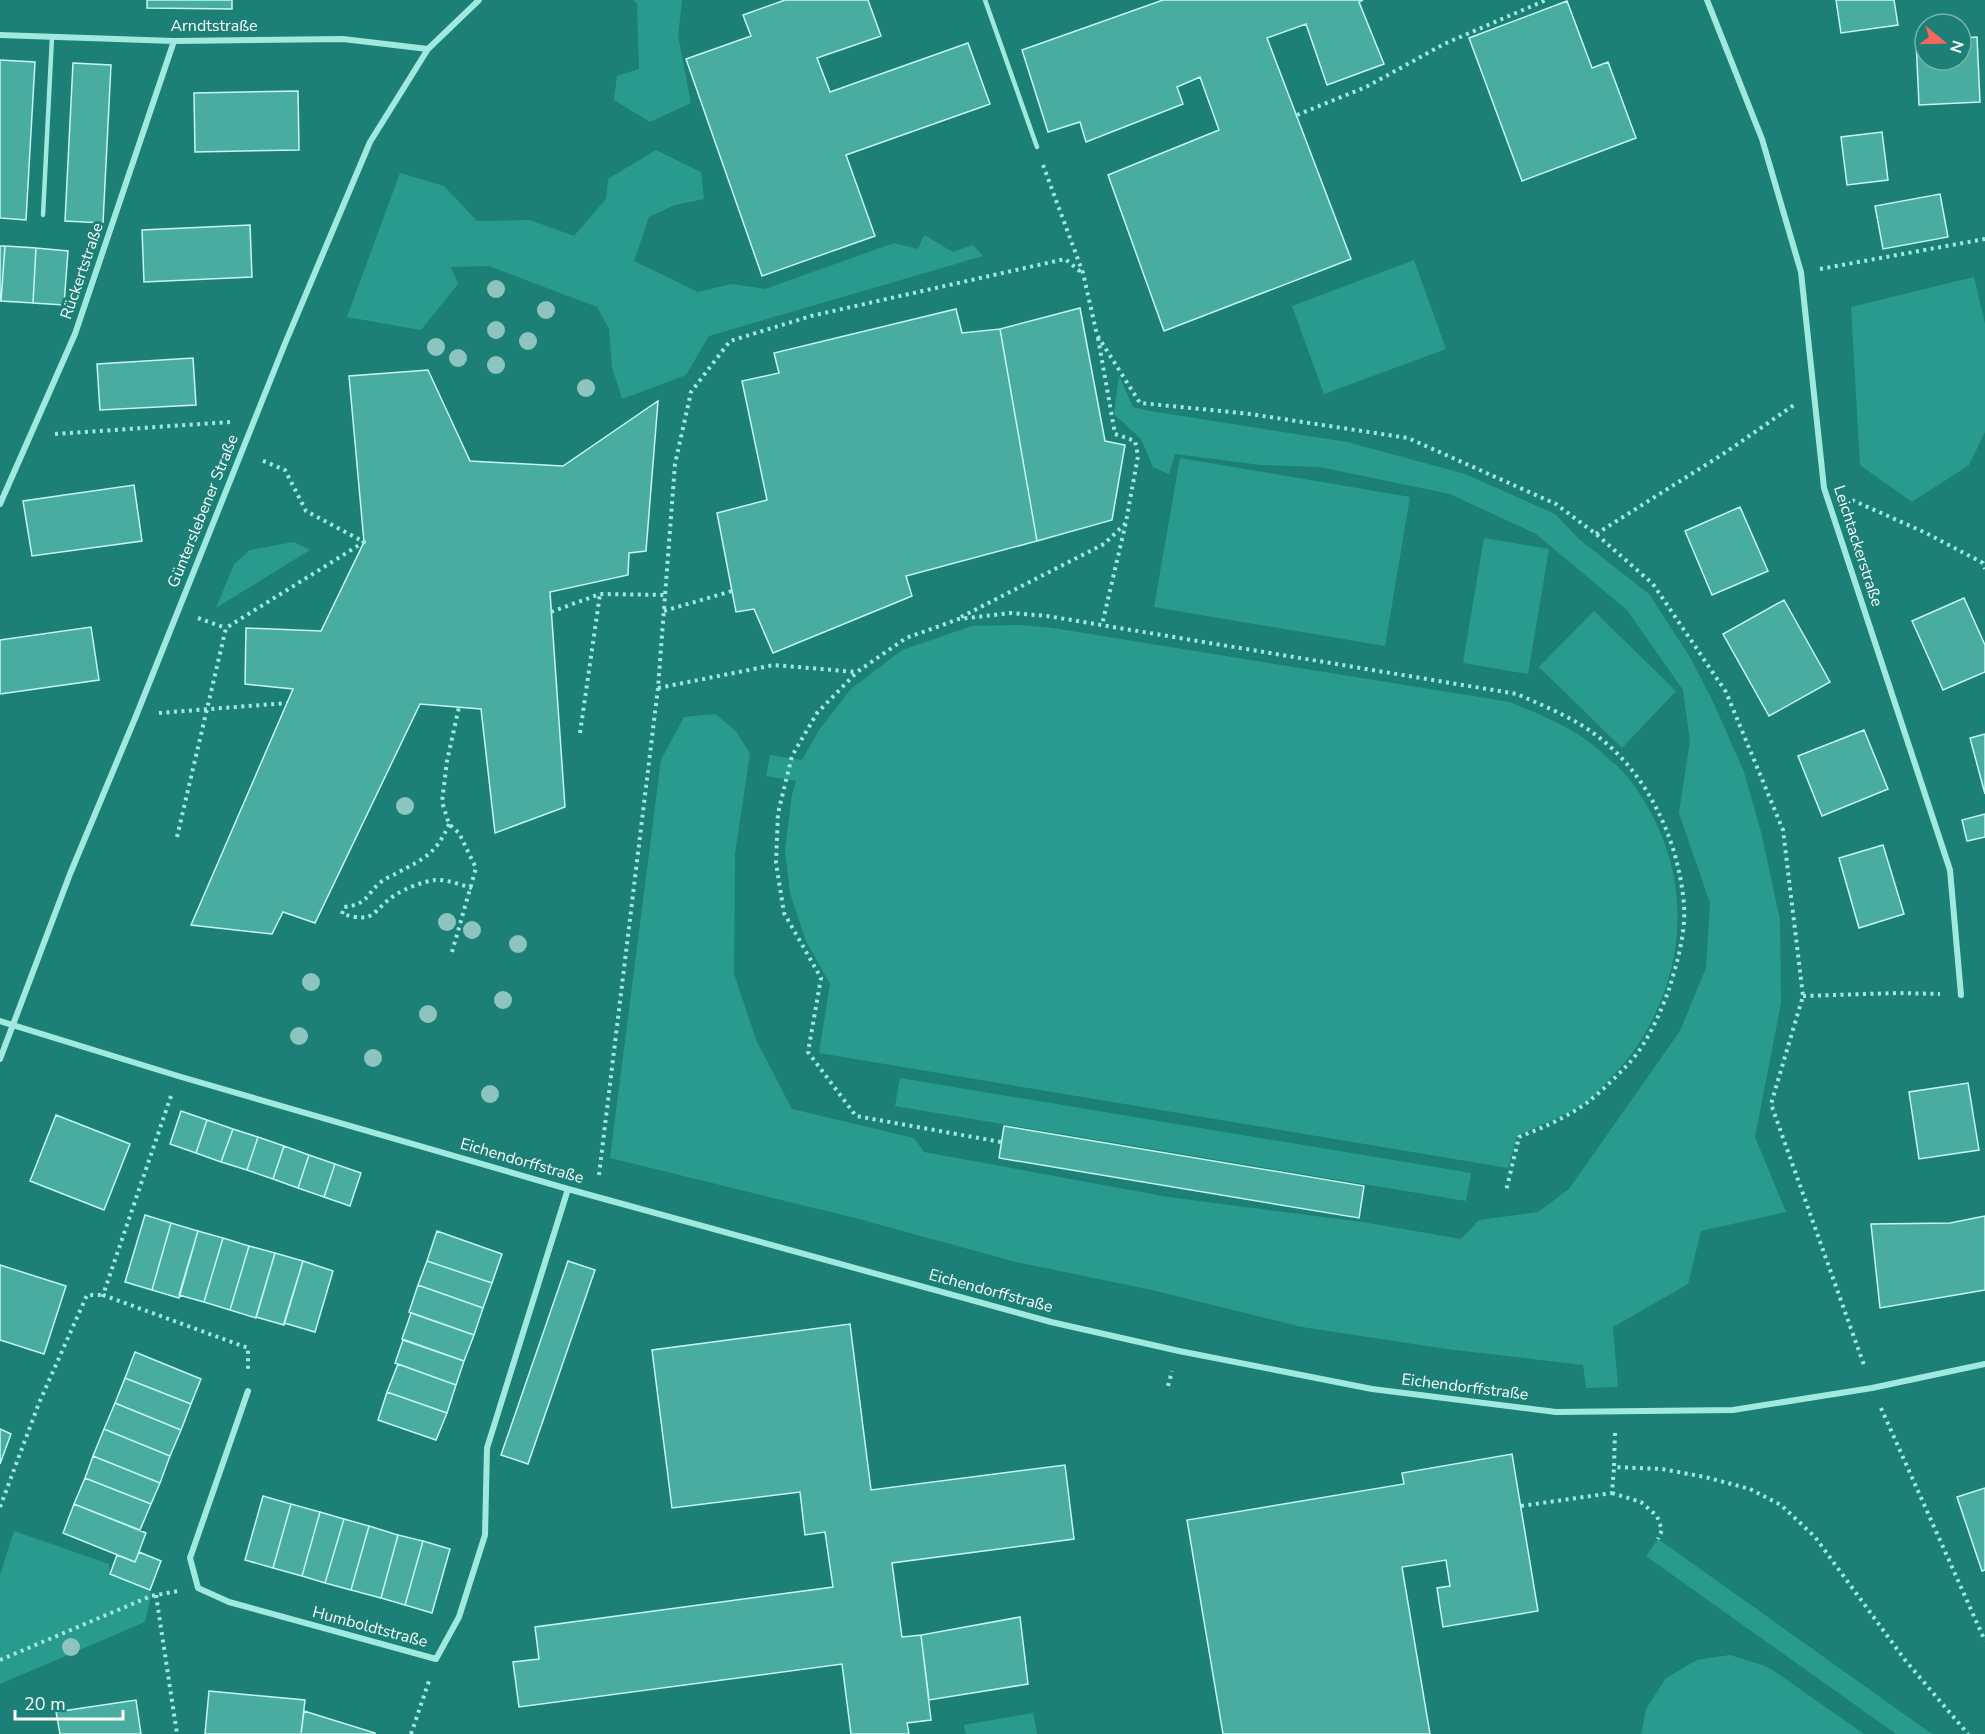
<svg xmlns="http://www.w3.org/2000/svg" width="1985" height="1734" font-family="'Nunito Sans',sans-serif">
  <rect width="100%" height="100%" fill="#1c8076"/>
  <path fill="#299b8e" d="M 633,0 L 682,0 L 678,36 L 691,103 L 650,122 L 614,100 L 617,76 L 639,69 L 637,4 Z
    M 656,150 L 701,172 L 704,199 L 675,205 L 649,217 L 634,261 L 698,292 L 731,284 L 765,289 L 894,243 L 918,249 L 924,235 L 953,252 L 973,245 L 983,256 L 709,336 L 686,375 L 622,399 L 612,367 L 609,329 L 597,307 L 489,266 L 451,267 L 458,284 L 421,330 L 347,317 L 400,173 L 444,186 L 477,221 L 530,220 L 574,236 L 606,199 L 608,179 Z
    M 1414,260 L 1446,349 L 1324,394 L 1292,306 Z
    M 1974,277 L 1985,324 L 1985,432 L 1969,465 L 1912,502 L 1860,465 L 1851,307 Z
    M 1119,376 L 1133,407 L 1150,411 L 1347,442 L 1465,474 L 1555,514 L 1580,540 L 1649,594 L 1690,657 L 1714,704 L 1744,772 L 1761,832 L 1780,920 L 1781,1003 L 1755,1137 L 1786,1212 L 1701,1231 L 1688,1284 L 1613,1327 L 1618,1387 L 1586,1388 L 1583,1365 L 1447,1349 L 1302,1327 L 1152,1290 L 1016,1262 L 855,1218 L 610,1158 L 661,760 L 684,717 L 715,714 L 736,731 L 750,754 L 735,854 L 734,974 L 757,1042 L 792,1109 L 914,1138 L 924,1152 L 1168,1197 L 1362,1222 L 1461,1239 L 1479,1220 L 1538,1212 L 1569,1189 L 1680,1031 L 1706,968 L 1710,903 L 1679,813 L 1690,741 L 1683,690 L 1627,610 L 1536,534 L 1450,494 L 1320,467 L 1261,465 L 1175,454 L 1169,474 L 1153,467 L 1141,439 L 1114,414 Z
    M 1180,458 L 1410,497 L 1385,646 L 1154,607 Z
    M 1484,538 L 1549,549 L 1528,674 L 1463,663 Z
    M 294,542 L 310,550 L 216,608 L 234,564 L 250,550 Z
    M 1594,611 L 1676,691 L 1622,748 L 1539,667 Z
    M 1019,625 L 1053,628 L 1510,702 C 1550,719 1579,729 1611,761 C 1618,767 1625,773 1630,780 C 1690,861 1693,955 1641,1040 C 1630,1058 1617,1071 1603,1086 C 1598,1091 1593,1098 1587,1102 C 1568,1115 1539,1125 1517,1136 L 1508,1168 L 819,1053 L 830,984 L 806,941 L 790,893 L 785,850 L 792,795 L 796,781 L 766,776 L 770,755 L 802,760 L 819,730 L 851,689 L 902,650 L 972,626 Z
    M 900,1078 L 1471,1173 L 1466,1201 L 895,1106 Z
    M 14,1531 L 109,1564 L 110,1574 L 150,1590 L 151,1596 L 145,1622 L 0,1684 L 0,1575 Z
    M 1658,1539 L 1932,1734 L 1896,1734 L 1646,1556 Z
    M 1730,1655 L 1765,1666 L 1774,1671 L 1864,1734 L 1641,1734 L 1646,1709 L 1666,1678 L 1697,1660 Z
    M 1033,1713 L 1037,1734 L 966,1734 L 964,1725 Z"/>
  <path fill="#49aca1" stroke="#c4f7f1" stroke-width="1.5" d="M 147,0 L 232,0 L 232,9 L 147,8 Z
    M 785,0 L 868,0 L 881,36 L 817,58 L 830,92 L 968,43 L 990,104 L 846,155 L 875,236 L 762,276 L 686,59 L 751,36 L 743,15 Z
    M 1163,0 L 1363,0 L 1359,2 L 1384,64 L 1327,85 L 1306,24 L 1267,38 L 1351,259 L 1164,331 L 1108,175 L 1219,130 L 1200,77 L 1177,87 L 1183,104 L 1086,142 L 1080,122 L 1048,132 L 1022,50 Z
    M 1836,0 L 1894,0 L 1898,25 L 1841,33 Z
    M 1567,1 L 1592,68 L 1608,62 L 1636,138 L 1522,181 L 1469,38 Z
    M 1977,37 L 1980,102 L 1919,105 L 1916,40 L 1925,40 L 1925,60 L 1961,60 L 1961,38 Z
    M 0,60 L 35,62 L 26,220 L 0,218 Z
    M 73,63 L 111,65 L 103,223 L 65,221 Z
    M 298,91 L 299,150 L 195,152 L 194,93 Z
    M 1882,132 L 1888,180 L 1847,185 L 1841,137 Z
    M 1940,194 L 1948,237 L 1883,249 L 1875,206 Z
    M 250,225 L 252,277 L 144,282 L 142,230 Z
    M 0,246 L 5,246 L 1,301 L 0,301 Z
    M 5,246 L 36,248 L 33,303 L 1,301 Z
    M 36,248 L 68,251 L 64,305 L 33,303 Z
    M 1080,308 L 1105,441 L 1125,445 L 1112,520 L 1037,541 L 1000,329 Z
    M 956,309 L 962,333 L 1000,329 L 1037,541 L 906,576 L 912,596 L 773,653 L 754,609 L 736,612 L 717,513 L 767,500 L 742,381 L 779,373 L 774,353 Z
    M 193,358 L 196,405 L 100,410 L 97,364 Z
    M 428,370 L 470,461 L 563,466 L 658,401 L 646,551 L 629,553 L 628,575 L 550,592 L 565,807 L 495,833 L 481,709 L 420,704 L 315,923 L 283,912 L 272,934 L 191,925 L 293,689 L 245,684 L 246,628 L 321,631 L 364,542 L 349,376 Z
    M 134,485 L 142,541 L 32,556 L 23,501 Z
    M 1740,507 L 1768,571 L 1712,595 L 1685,531 Z
    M 1964,598 L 1985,645 L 1985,672 L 1943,690 L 1912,621 Z
    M 1784,600 L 1830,682 L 1769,716 L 1723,634 Z
    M 91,627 L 99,680 L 0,694 L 0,640 Z
    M 1864,730 L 1888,789 L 1822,816 L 1798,756 Z
    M 1985,734 L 1985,794 L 1970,738 Z
    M 1985,814 L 1985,837 L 1967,841 L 1962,820 Z
    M 1883,845 L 1904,914 L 1859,928 L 1839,858 Z
    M 1968,1083 L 1979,1150 L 1919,1159 L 1909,1092 Z
    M 181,1111 L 207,1120 L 196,1153 L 170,1144 Z
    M 56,1115 L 130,1144 L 104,1210 L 30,1181 Z
    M 207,1120 L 233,1129 L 221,1162 L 196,1153 Z
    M 1004,1126 L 1364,1186 L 1359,1218 L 999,1158 Z
    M 233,1129 L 258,1137 L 247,1170 L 221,1162 Z
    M 258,1137 L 284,1146 L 273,1179 L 247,1170 Z
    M 284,1146 L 309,1155 L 298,1188 L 273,1179 Z
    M 309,1155 L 335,1164 L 324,1197 L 298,1188 Z
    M 335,1164 L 361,1173 L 350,1206 L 324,1197 Z
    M 145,1215 L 171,1223 L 152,1290 L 125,1282 Z
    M 1985,1216 L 1985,1290 L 1880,1308 L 1871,1224 L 1950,1223 Z
    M 171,1223 L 198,1231 L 179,1298 L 152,1290 Z
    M 198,1231 L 223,1238 L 204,1302 L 179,1295 Z
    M 437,1231 L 502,1254 L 492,1283 L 427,1261 Z
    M 223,1238 L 249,1246 L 230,1310 L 204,1302 Z
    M 249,1246 L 275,1253 L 256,1318 L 230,1310 Z
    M 275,1253 L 303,1261 L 284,1325 L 256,1317 Z
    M 303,1261 L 333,1271 L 315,1332 L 284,1323 Z
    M 427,1261 L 492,1283 L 483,1308 L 418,1285 Z
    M 568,1261 L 595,1270 L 528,1464 L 501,1455 Z
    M 0,1265 L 66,1286 L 44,1354 L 0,1340 Z
    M 418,1285 L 483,1308 L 474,1335 L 409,1312 Z
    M 411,1313 L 474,1335 L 464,1361 L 402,1339 Z
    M 850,1324 L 871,1490 L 1065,1465 L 1074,1539 L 892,1563 L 902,1637 L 921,1635 L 931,1720 L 907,1723 L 909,1734 L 851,1734 L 842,1664 L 519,1707 L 513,1662 L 539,1659 L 535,1627 L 833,1587 L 825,1532 L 805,1535 L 800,1492 L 672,1508 L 652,1350 Z
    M 403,1340 L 464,1361 L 456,1385 L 395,1363 Z
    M 135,1352 L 201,1379 L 191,1404 L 125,1378 Z
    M 398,1364 L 456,1385 L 447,1413 L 387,1392 Z
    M 125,1378 L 191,1404 L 181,1430 L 115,1403 Z
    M 387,1392 L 447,1413 L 436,1440 L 378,1420 Z
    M 115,1403 L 181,1430 L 170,1456 L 104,1429 Z
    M 0,1429 L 11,1434 L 0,1464 Z
    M 104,1429 L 170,1456 L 160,1483 L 93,1456 Z
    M 1512,1454 L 1538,1611 L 1443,1627 L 1437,1588 L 1450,1586 L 1446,1560 L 1402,1567 L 1430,1734 L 1223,1734 L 1187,1520 L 1404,1484 L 1402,1473 Z
    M 93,1456 L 160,1483 L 151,1504 L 85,1478 Z
    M 85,1478 L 151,1504 L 140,1530 L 74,1504 Z
    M 1985,1488 L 1985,1570 L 1982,1571 L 1957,1497 Z
    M 263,1496 L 291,1504 L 273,1568 L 245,1560 Z
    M 74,1504 L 146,1533 L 135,1562 L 63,1533 Z
    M 291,1504 L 320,1512 L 302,1576 L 273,1568 Z
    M 320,1512 L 344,1519 L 325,1583 L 302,1576 Z
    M 344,1519 L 369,1526 L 351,1590 L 325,1583 Z
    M 369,1526 L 398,1535 L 381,1598 L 351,1590 Z
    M 398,1535 L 423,1541 L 405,1605 L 381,1598 Z
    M 423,1541 L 450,1549 L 432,1613 L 405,1605 Z
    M 139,1552 L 161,1561 L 150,1590 L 110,1574 L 117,1555 L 135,1562 Z
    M 1020,1617 L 1028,1684 L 929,1700 L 921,1635 Z
    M 209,1691 L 305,1700 L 301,1734 L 205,1734 Z
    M 136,1700 L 141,1734 L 60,1734 L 56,1712 Z
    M 304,1711 L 375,1733 L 375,1734 L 301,1734 Z"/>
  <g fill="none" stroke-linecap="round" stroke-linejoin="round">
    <path stroke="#a0e9e1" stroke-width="4" stroke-dasharray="3 4.5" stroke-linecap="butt" d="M 1297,115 L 1366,87 L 1444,44 L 1546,0
      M 1043,165 L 1083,273 L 1097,335 L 1140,403 L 1250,414 L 1408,438 L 1556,504 L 1596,534 L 1653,584 L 1726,692 L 1783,830 L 1803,996 L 1771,1104 L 1865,1368
      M 1820,269 L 1985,239
      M 1098,338 L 1115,434 L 1135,441 L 1138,456 L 1126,522 L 1102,625
      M 55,434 L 230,422
      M 1852,500 L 1926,533 L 1983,563 L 1985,569
      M 1596,534 L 1723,454 L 1794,405
      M 664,611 L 732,591
      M 551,612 L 600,594 L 666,595
      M 961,617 L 1104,544 L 1126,523
      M 198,618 L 226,628
      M 658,688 L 774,665 L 856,672
      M 159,713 L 287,703
      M 580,733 L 600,594
      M 449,824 C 436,854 425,858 397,873 C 392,876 385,878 381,882 C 365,895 369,904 344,907 L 342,914 C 377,924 371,911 395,895 C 406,888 422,882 435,880 C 446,879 461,885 472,888
      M 177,837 L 226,628 L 364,542 L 306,511 L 285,470 L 261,460
      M 452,952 L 476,868 L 459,833 L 449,824 L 442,802 L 447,761 L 459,707
      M 1803,996 L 1898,993 L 1940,994
      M 171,1096 L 103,1295 L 248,1348 L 248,1369
      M 1001,1142 L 856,1116 L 808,1052 L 821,978 L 784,913 L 776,863 L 778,813 L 792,756 L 817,713 L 857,672 L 906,638 L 959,619 L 1011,613 L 1047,616 L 1517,694 C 1546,707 1577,719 1601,739 C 1650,778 1679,843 1684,905 C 1686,932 1677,964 1669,989 C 1661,1012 1647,1043 1631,1061 C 1618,1075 1603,1090 1588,1102 C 1568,1117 1542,1128 1519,1137 L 1506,1191
      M 599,1175 L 658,688 L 675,464 L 691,392 L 730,341 L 811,316 L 1065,259 L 1082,273
      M 1168,1386 L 1172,1371
      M 1881,1408 L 1985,1641
      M 1615,1433 L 1614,1467 L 1662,1469 L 1705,1477 L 1750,1489 L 1781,1505 L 1815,1537 L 1905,1660 L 1968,1734
      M 1612,1493 L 1641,1502 L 1657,1516 L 1662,1530 L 1658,1539
      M 1521,1506 L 1612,1493 L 1614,1467
      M 0,1507 L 39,1403 L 87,1295 L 103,1295
      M 156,1595 L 177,1734
      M 0,1660 L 151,1596 L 178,1591
      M 411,1734 L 430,1678"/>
    <path stroke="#a0e9e1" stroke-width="4.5" d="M 985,0 L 1037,147
      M 43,215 L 52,37"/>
    <path stroke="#a0e9e1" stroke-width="6" d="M 1707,0 L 1762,139 L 1801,272 L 1824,488 L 1950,870 L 1961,995
      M 0,35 L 174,41 L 343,39 L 428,49
      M 0,504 L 75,334 L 174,41
      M 0,1021 L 178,1076 L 568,1189 L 1051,1322 L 1179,1351 L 1372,1389 L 1556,1412 L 1733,1410 L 1872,1388 L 1985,1364
      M 0,1059 L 70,874 L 136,716 L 284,346 L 370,142 L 428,49 L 479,0
      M 248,1391 L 190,1558 L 198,1588 L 229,1602 L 436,1659 L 459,1617 L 485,1535 L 487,1448 L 568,1189"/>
  </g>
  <g fill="#8dc4bf">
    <circle cx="496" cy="289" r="9"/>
    <circle cx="546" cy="310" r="9"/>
    <circle cx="496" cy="330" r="9"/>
    <circle cx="528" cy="341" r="9"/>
    <circle cx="436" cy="347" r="9"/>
    <circle cx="458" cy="358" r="9"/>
    <circle cx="496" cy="365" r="9"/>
    <circle cx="586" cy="388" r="9"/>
    <circle cx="405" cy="806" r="9"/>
    <circle cx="447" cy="922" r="9"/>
    <circle cx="472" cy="930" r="9"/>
    <circle cx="518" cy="944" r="9"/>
    <circle cx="311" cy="982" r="9"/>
    <circle cx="503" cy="1000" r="9"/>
    <circle cx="428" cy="1014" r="9"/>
    <circle cx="299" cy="1036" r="9"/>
    <circle cx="373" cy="1058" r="9"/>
    <circle cx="490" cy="1094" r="9"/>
    <circle cx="71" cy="1647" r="9"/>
  </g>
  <g text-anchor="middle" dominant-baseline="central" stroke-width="6" stroke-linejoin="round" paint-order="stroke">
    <g font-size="16" fill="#fff" stroke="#1c8076">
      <text x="214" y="26">Arndtstraße</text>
      <text transform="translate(82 271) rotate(-71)">Rückertstraße</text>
      <text transform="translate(203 511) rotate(-68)">Günterslebener Straße</text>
      <text transform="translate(1858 546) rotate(72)">Leichtackerstraße</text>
      <text transform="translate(522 1161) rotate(16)">Eichendorffstraße</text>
      <text transform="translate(991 1291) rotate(15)">Eichendorffstraße</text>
      <text transform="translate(1465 1387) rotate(7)">Eichendorffstraße</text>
      <text transform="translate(370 1627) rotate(15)">Humboldtstraße</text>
    </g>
  </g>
  <g transform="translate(1943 42) rotate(109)"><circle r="28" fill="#1c8076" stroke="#77b3ad" stroke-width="1.5"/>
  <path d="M0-4.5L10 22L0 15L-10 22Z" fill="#f9665e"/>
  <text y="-9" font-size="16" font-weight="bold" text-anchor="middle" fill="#ffffff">N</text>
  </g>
  <path d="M15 1710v9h108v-9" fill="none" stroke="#ffffff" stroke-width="3"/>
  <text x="24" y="1710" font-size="18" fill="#ffffff" stroke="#1c8076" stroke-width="4.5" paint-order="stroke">20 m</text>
</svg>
